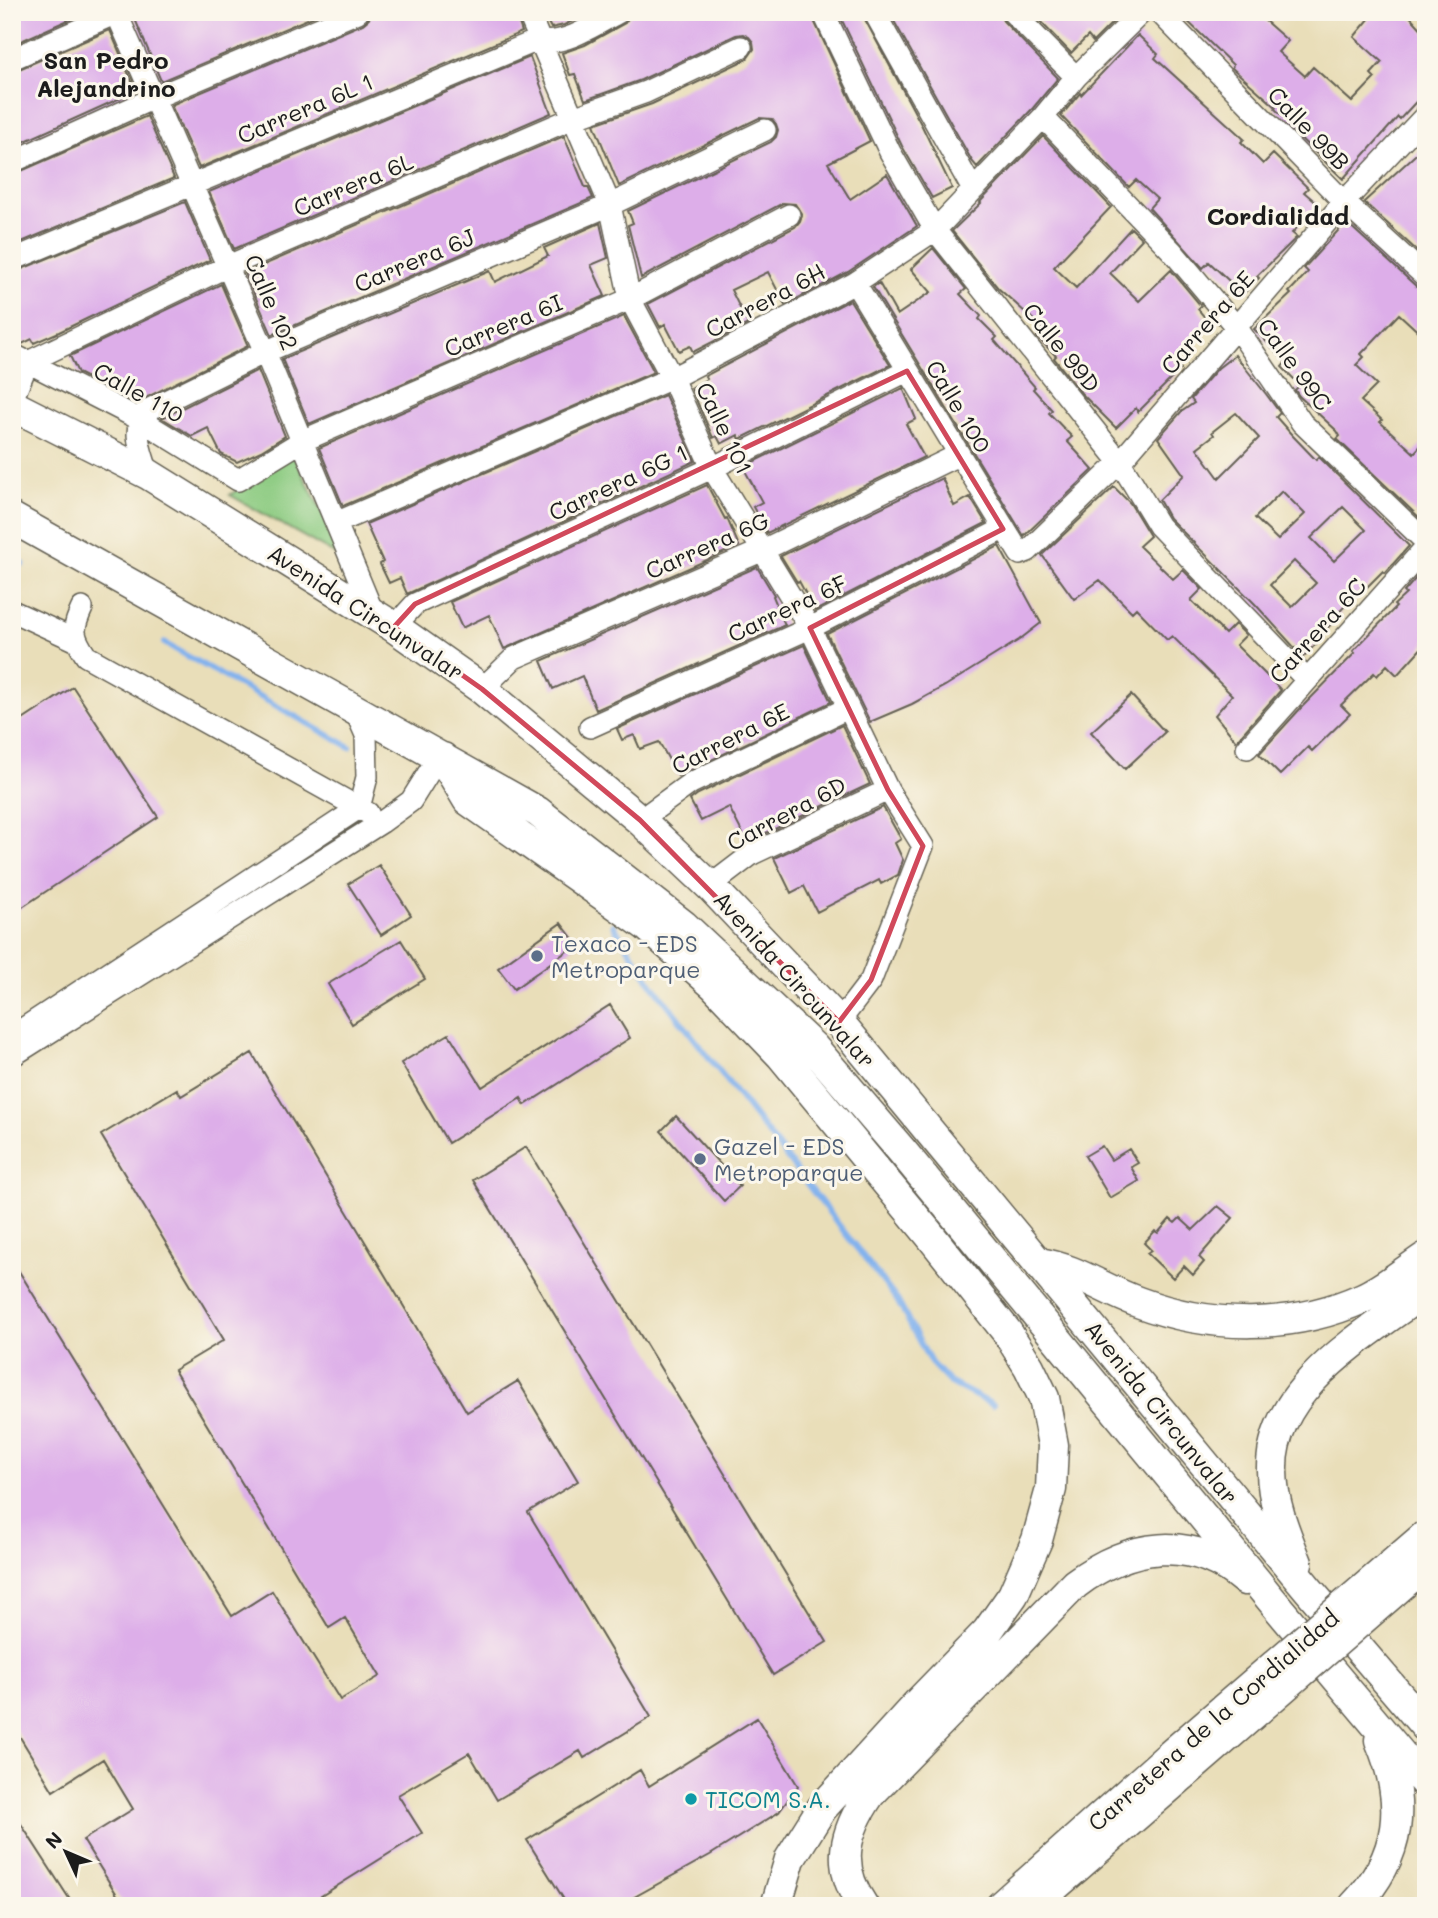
<svg xmlns="http://www.w3.org/2000/svg" width="1438" height="1918" font-family="Mali,sans-serif">
  <rect width="100%" height="100%" fill="#fbf7ec"/>
  <filter id="ink" filterUnits="userSpaceOnUse"><feTurbulence type="fractalNoise" baseFrequency=".0143" numOctaves="2"/><feDisplacementMap in="SourceGraphic" scale="14" xChannelSelector="R" yChannelSelector="G"/><feConvolveMatrix kernelMatrix="1 2 1 2 8 2 1 2 1" color-interpolation-filters="sRGB"/></filter>
  <filter id="wash" filterUnits="userSpaceOnUse"><feTurbulence type="fractalNoise" baseFrequency=".00686" numOctaves="4" result="noise"/><feDisplacementMap in="SourceGraphic" scale="28" xChannelSelector="R" yChannelSelector="G"/><feGaussianBlur stdDeviation="1.57" result="paint"/><feColorMatrix in="noise" values="0 0 0 0 0 0 0 0 0 0 0 0 0 0 0 0 0 1.4 0 .05"/><feComposite in="paint" operator="in"/></filter>
  <g filter="url(#wash)">
    <rect width="100%" height="100%" fill="#e9deb9"/>
    <path fill="#8ccb81" stroke="#54744e" stroke-width="2" d="M 292,453 L 347,561 L 230,495 Z"/>
    <g fill="none" stroke-linecap="round" stroke-linejoin="round">
      <path stroke="#83b2ed" stroke-width="6" d="M 12,558 L 23,564
        M 164,643 L 350,747
        M 613,925 L 652,984 L 897,1300 L 931,1363 L 949,1382 L 993,1405"/>
    </g>
    <g id="blocks">
      <path fill="#ddaee9" fill-rule="evenodd" d="M 12,12 L 86,12 L 12,45 Z
        M 132,12 L 324,12 L 161,81 Z
        M 371,12 L 515,12 L 522,32 L 199,168 L 171,105 L 363,24 L 369,19 Z
        M 542,12 L 592,12 L 564,25 L 551,28 Z
        M 632,12 L 810,12 L 870,141 L 828,163 L 850,199 L 887,174 L 917,226 L 848,272 L 785,305 L 768,272 L 731,290 L 748,324 L 693,352 L 690,346 L 679,351 L 665,324 L 660,327 L 648,304 L 795,227 L 800,221 L 802,215 L 795,204 L 783,203 L 641,278 L 628,225 L 633,223 L 628,211 L 771,142 L 776,137 L 778,130 L 776,124 L 772,119 L 759,118 L 619,186 L 594,124 L 652,104 L 747,59 L 754,49 L 753,42 L 749,37 L 743,34 L 736,35 L 641,80 L 585,100 L 575,74 L 570,75 L 562,53 L 585,45 L 625,23 Z
        M 838,12 L 861,12 L 922,126 L 952,188 L 932,198 L 902,146 Z
        M 889,12 L 999,12 L 1003,21 L 1058,78 L 1033,108 L 977,167 L 972,161 Z
        M 1031,12 L 1115,12 L 1119,16 L 1093,42 L 1088,36 L 1071,53 Z
        M 1178,12 L 1255,12 L 1288,41 L 1278,52 L 1305,76 L 1313,67 L 1352,102 L 1375,78 L 1371,74 L 1382,62 L 1354,37 L 1375,12 L 1406,12 L 1426,34 L 1426,91 L 1400,119 L 1398,117 L 1343,179 L 1293,131 L 1295,128 L 1275,109 L 1276,107 L 1232,68 L 1233,65 Z
        M 110,30 L 136,91 L 12,147 L 12,72 Z
        M 1138,35 L 1158,54 L 1155,58 L 1244,139 L 1241,142 L 1263,164 L 1273,154 L 1308,188 L 1304,192 L 1319,205 L 1292,233 L 1297,237 L 1257,276 L 1259,278 L 1243,294 L 1209,262 L 1203,268 L 1149,208 L 1157,199 L 1136,180 L 1129,187 L 1061,116 L 1080,93 L 1081,95 Z
        M 530,57 L 551,113 L 234,249 L 209,192 Z
        M 147,116 L 174,178 L 12,246 L 12,175 Z
        M 564,136 L 585,187 L 588,187 L 593,198 L 272,335 L 245,273 Z
        M 1043,136 L 1111,207 L 1054,267 L 1076,288 L 1131,228 L 1142,239 L 1110,273 L 1139,301 L 1171,270 L 1201,306 L 1198,309 L 1210,324 L 1173,361 L 1181,369 L 1138,412 L 1136,408 L 1116,428 L 1082,394 L 1054,358 L 1056,356 L 1037,337 L 1044,329 L 998,288 L 952,231 L 981,203 L 980,202 Z
        M 1426,145 L 1426,259 L 1364,202 Z
        M 185,202 L 210,260 L 59,332 L 34,343 L 32,339 L 22,344 L 12,341 L 12,273 Z
        M 1346,222 L 1417,287 L 1426,290 L 1426,339 L 1399,314 L 1361,354 L 1364,357 L 1356,365 L 1377,385 L 1361,401 L 1382,420 L 1380,422 L 1414,453 L 1426,440 L 1424,522 L 1337,439 L 1340,436 L 1337,431 L 1299,396 L 1295,390 L 1300,385 L 1282,367 L 1286,362 L 1254,329 L 1291,294 L 1289,292 L 1308,272 L 1304,268 Z
        M 600,223 L 608,258 L 591,265 L 605,296 L 309,424 L 282,359 L 490,271 L 495,282 L 548,256 L 544,248 Z
        M 933,248 L 966,289 L 960,294 L 981,316 L 979,319 L 997,337 L 994,340 L 1035,387 L 1033,389 L 1052,410 L 1049,413 L 1072,437 L 1067,441 L 1093,470 L 1024,536 L 873,287 L 879,283 L 897,315 L 931,292 L 911,269 Z
        M 221,284 L 248,346 L 136,403 L 78,373 L 70,356 Z
        M 850,300 L 890,365 L 740,439 L 738,435 L 721,444 L 717,436 L 713,438 L 691,388 L 707,379 L 705,376 Z
        M 624,316 L 654,372 L 343,506 L 319,448 Z
        M 1235,355 L 1266,394 L 1280,413 L 1276,417 L 1292,435 L 1316,460 L 1319,457 L 1409,546 L 1385,573 L 1383,571 L 1364,590 L 1363,588 L 1338,613 L 1341,615 L 1320,635 L 1323,637 L 1303,657 L 1255,604 L 1169,518 L 1159,500 L 1184,475 L 1158,438 L 1181,412 L 1194,403 L 1191,399 L 1218,368 ZM 1236,413 L 1259,438 L 1219,478 L 1197,448 L 1214,435 L 1212,432 ZM 1282,491 L 1305,514 L 1278,540 L 1255,518 ZM 1343,507 L 1366,530 L 1334,561 L 1311,538 ZM 1294,561 L 1316,583 L 1292,607 L 1270,585 Z
        M 258,370 L 285,436 L 261,451 L 237,462 L 221,454 L 208,428 L 192,436 L 162,418 Z
        M 903,388 L 916,419 L 906,424 L 924,457 L 767,533 L 753,507 L 762,502 L 743,467 Z
        M 665,395 L 695,461 L 407,594 L 400,578 L 389,583 L 380,564 L 383,562 L 366,524 Z
        M 942,478 L 954,506 L 970,497 L 986,523 L 815,611 L 799,581 L 797,582 L 781,556 Z
        M 707,485 L 725,519 L 727,518 L 739,546 L 504,649 L 489,615 L 462,628 L 450,602 Z
        M 1114,487 L 1130,503 L 1150,536 L 1139,546 L 1173,579 L 1183,570 L 1202,589 L 1191,600 L 1225,634 L 1235,624 L 1246,635 L 1236,645 L 1281,690 L 1236,741 L 1215,715 L 1232,695 L 1172,636 L 1167,640 L 1136,608 L 1132,612 L 1100,580 L 1074,599 L 1042,555 Z
        M 999,546 L 1041,623 L 1019,640 L 945,686 L 912,704 L 870,722 L 827,634 Z
        M 757,567 L 774,595 L 773,596 L 785,625 L 596,710 L 582,676 L 553,689 L 541,661 Z
        M 1422,571 L 1426,574 L 1426,643 L 1397,675 L 1387,665 L 1377,676 L 1374,673 L 1341,705 L 1350,714 L 1312,751 L 1308,747 L 1280,775 L 1259,754 L 1300,709 L 1355,653 L 1353,651 L 1396,607 L 1394,605 L 1406,594 L 1404,592 Z
        M 804,645 L 831,702 L 678,776 L 659,742 L 640,749 L 634,735 L 622,740 L 617,729 Z
        M 73,687 L 158,817 L 12,914 L 12,727 Z
        M 1131,695 L 1165,732 L 1125,769 L 1091,732 Z
        M 842,725 L 870,784 L 747,842 L 729,807 L 701,821 L 690,800 L 698,794 Z
        M 883,807 L 901,839 L 895,843 L 903,860 L 898,875 L 881,884 L 879,880 L 817,912 L 804,886 L 791,893 L 774,858 Z
        M 379,865 L 411,915 L 381,935 L 348,884 Z
        M 561,923 L 577,944 L 514,989 L 498,968 Z
        M 401,940 L 425,979 L 352,1024 L 328,984 Z
        M 610,1005 L 630,1038 L 525,1105 L 521,1098 L 448,1143 L 401,1063 L 449,1034 L 482,1087 Z
        M 252,1053 L 467,1412 L 518,1381 L 578,1481 L 528,1512 L 651,1717 L 584,1758 L 580,1751 L 497,1800 L 469,1753 L 398,1795 L 422,1833 L 305,1906 L 124,1906 L 83,1840 L 133,1809 L 103,1759 L 53,1791 L 12,1724 L 12,1260 L 232,1616 L 272,1591 L 340,1700 L 380,1676 L 345,1618 L 329,1628 L 174,1370 L 224,1340 L 101,1135 L 177,1089 L 181,1096 Z
        M 676,1116 L 740,1186 L 724,1201 L 661,1131 Z
        M 1102,1146 L 1111,1160 L 1129,1149 L 1138,1163 L 1131,1167 L 1139,1181 L 1110,1198 L 1085,1156 Z
        M 526,1147 L 827,1642 L 773,1675 L 473,1180 Z
        M 1218,1206 L 1233,1218 L 1199,1257 L 1204,1262 L 1193,1275 L 1184,1266 L 1173,1278 L 1147,1253 L 1151,1250 L 1144,1243 L 1155,1231 L 1158,1233 L 1170,1219 L 1175,1223 L 1180,1218 L 1193,1230 Z
        M 757,1718 L 798,1786 L 779,1812 L 710,1855 L 618,1906 L 568,1906 L 527,1840 L 640,1770 L 649,1786 Z
        M 12,1810 L 74,1906 L 12,1906 Z"/>
    </g>
  </g>
  <g filter="url(#ink)">
    <use href="#blocks" fill-opacity="0" stroke="#646053" stroke-width="2"/>
    <g fill="none" stroke-linecap="round" stroke-linejoin="round">
      <defs>
        <path id="minor" d="M 116,12 L 265,352 L 374,615
          M 528,12 L 610,205 L 630,299 L 672,378 L 712,468 L 810,628 L 888,790 L 923,846 L 871,980 L 839,1022
          M 823,12 L 890,152 L 935,230 L 1120,462 L 1159,526 L 1307,680
          M 874,12 L 973,190
          M 1012,12 L 1076,77
          M 1159,12 L 1344,202 L 1426,277
          M 12,59 L 119,12
          M 1043,117 L 1172,251 L 1237,328 L 1302,423 L 1426,542
          M 12,162 L 154,98 L 358,12
          M 12,260 L 538,40 C 560,48 599,23 619,12
          M 855,283 L 1020,554 L 1028,551 L 1120,462 L 1344,202 L 1426,115
          M 12,354 L 139,419 L 238,480 L 302,441 L 630,299 L 789,215
          M 12,400 L 28,362 L 228,266 L 573,118 L 646,92 L 741,47
          M 148,474 C 142,452 130,430 146,411 L 265,352 L 610,205 L 765,130
          M 336,523 L 672,378 L 855,283 L 935,230 L 1043,117 L 1076,77 L 1142,12
          M 82,608 C 72,630 72,635 86,656 L 368,813
          M 12,611 L 75,640
          M 394,627 L 415,604 L 712,468 L 907,371
          M 482,689 L 514,658 L 761,551 L 958,455
          M 590,727 L 810,628 L 1003,529
          M 1247,748 L 1426,547
          M 640,820 L 691,783 L 848,708
          M 710,886 L 752,854 L 888,790
          M 12,1036 L 359,808 L 367,777 L 366,735 L 355,710
          M 12,1056 L 382,822 L 411,801 L 439,756"/>
        <path id="highway" d="M 12,405 L 148,474 L 394,627 L 482,689 L 640,820 L 710,886 L 839,1022 L 1308,1589 L 1426,1727
          M 12,518 L 538,812 L 683,925 L 813,1047 L 902,1151 L 1279,1609 L 1426,1784
          M 443,758 L 468,800 L 647,926 L 714,985 L 781,1055 L 929,1234 L 1007,1332 L 1029,1367 L 1044,1398 L 1053,1445 L 1051,1489 L 1037,1540 L 1013,1595 L 987,1632 L 919,1702 L 822,1808 L 790,1859 L 776,1906
          M 1039,1263 C 1075,1268 1104,1290 1138,1302 C 1210,1329 1292,1330 1363,1298 C 1385,1288 1405,1271 1426,1257
          M 1297,1563 C 1285,1533 1272,1502 1272,1470 C 1270,1387 1368,1334 1426,1290
          M 863,1906 C 835,1866 844,1832 870,1794 L 1075,1584 C 1128,1544 1191,1533 1245,1580
          M 1001,1906 L 1168,1757
          M 1032,1906 L 1183,1775
          M 1354,1906 C 1402,1856 1407,1803 1380,1740"/>
      </defs>
      <use href="#minor" stroke="#646053" stroke-width="24"/>
      <use href="#highway" stroke="#646053" stroke-width="33"/>
      <use href="#minor" stroke="#fff" stroke-width="21"/>
      <use href="#highway" stroke="#fff" stroke-width="30"/>
      <defs>
        <path id="highway-bridge" d="M 1168,1757 L 1426,1535
          M 1183,1775 L 1426,1564"/>
      </defs>
      <use href="#highway-bridge" stroke="#646053" stroke-width="33" stroke-linecap="butt"/>
      <use href="#highway-bridge" stroke="#fff" stroke-width="30"/>
    </g>
  </g>
  <path fill="none" stroke="#d1495b" stroke-width="5" stroke-linejoin="round" d="M 907,371 L 1003,529 L 810,628 L 888,790 L 923,846 L 871,980 L 839,1022 L 640,820 L 482,689 L 394,627 L 415,604 Z"/>
  <g fill="#5c6f8a" stroke="#fbf7ec" stroke-width="2.5">
    <circle cx="537" cy="956" r="7"/>
    <circle cx="700" cy="1159" r="7"/>
  </g>
  <circle fill="#0f9aa8" stroke="#fbf7ec" stroke-width="2.5" cx="691" cy="1799" r="7"/>
  <g text-anchor="middle" dominant-baseline="central" stroke-width="6" stroke-linejoin="round" paint-order="stroke">
    <g font-size="23" fill="#1c1c1c" stroke="#fbf7ec">
      <text transform="translate(305 108) rotate(-23)">Carrera 6L 1</text>
      <text transform="translate(1309 128) rotate(46)">Calle 99B</text>
      <text transform="translate(353 184) rotate(-23)">Carrera 6L</text>
      <text transform="translate(414 260) rotate(-23)">Carrera 6J</text>
      <text transform="translate(765 300) rotate(-28)">Carrera 6H</text>
      <text transform="translate(272 302) rotate(67)">Calle 102</text>
      <text transform="translate(1207 322) rotate(-49)">Carrera 6E</text>
      <text transform="translate(503 325) rotate(-23)">Carrera 6I</text>
      <text transform="translate(1062 347) rotate(51)">Calle 99D</text>
      <text transform="translate(1295 364) rotate(54)">Calle 99C</text>
      <text transform="translate(139 392) rotate(29)">Calle 110</text>
      <text transform="translate(959 406) rotate(59)">Calle 100</text>
      <text transform="translate(725 428) rotate(64)">Calle 101</text>
      <text transform="translate(618 482) rotate(-25)">Carrera 6G 1</text>
      <text transform="translate(707 545) rotate(-24)">Carrera 6G</text>
      <text transform="translate(787 608) rotate(-25)">Carrera 6F</text>
      <text transform="translate(366 612) rotate(33)">Avenida Circunvalar</text>
      <text transform="translate(1317 630) rotate(-48)">Carrera 6C</text>
      <text transform="translate(730 738) rotate(-27)">Carrera 6E</text>
      <text transform="translate(786 813) rotate(-28)">Carrera 6D</text>
      <text transform="translate(795 979) rotate(48)">Avenida Circunvalar</text>
      <text transform="translate(1162 1412) rotate(51)">Avenida Circunvalar</text>
      <text transform="translate(1213 1720) rotate(-41)">Carretera de la Cordialidad</text>
    </g>
    <g font-size="23" fill="#4e5e75" stroke="#fbf7ec" text-anchor="start">
      <text x="551" y="943">Texaco - EDS<tspan x="551" dy="26">Metroparque</tspan></text>
      <text x="714" y="1146">Gazel - EDS<tspan x="714" dy="26">Metroparque</tspan></text>
    </g>
    <g font-size="23" fill="#0d838f" stroke="#fbf7ec" text-anchor="start">
      <text x="705" y="1799">TICOM S.A.</text>
    </g>
    <g font-size="24" font-weight="bold" fill="#1c1c1c" stroke="#fbf7ec">
      <text x="106" y="59">San Pedro<tspan x="106" dy="28">Alejandrino</tspan></text>
      <text x="1278" y="215">Cordialidad</text>
    </g>
  </g>
  <rect width="1438" height="1918" fill="none" stroke="#fbf7ec" stroke-width="42"/>
  <g transform="translate(66 1852) rotate(314)" stroke="#fbf7ec" stroke-width="5" paint-order="stroke">
  <path d="M0-5L12 26L0 18L-12 26Z" fill="#1c1c1c"/>
  <text y="-10" font-size="19" font-weight="bold" text-anchor="middle" fill="#1c1c1c">N</text>
  </g>
</svg>
